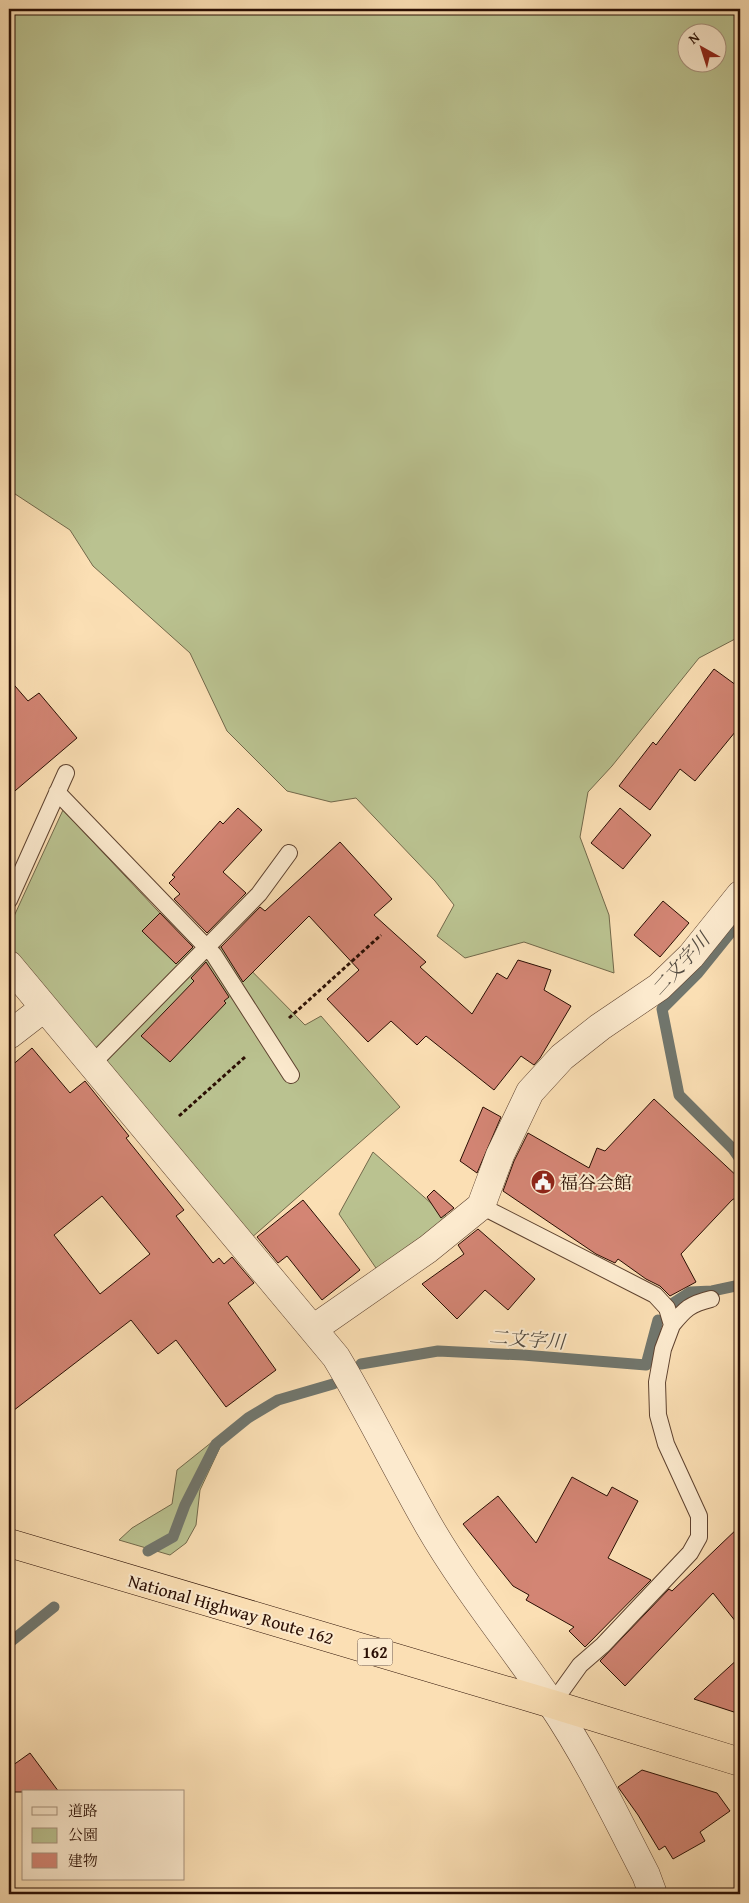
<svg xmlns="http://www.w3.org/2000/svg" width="749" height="1903" font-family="'Gentium Book Plus','Noto Serif JP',serif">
  <rect width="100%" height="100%" fill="#fbdfb4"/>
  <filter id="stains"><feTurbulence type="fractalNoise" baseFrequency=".004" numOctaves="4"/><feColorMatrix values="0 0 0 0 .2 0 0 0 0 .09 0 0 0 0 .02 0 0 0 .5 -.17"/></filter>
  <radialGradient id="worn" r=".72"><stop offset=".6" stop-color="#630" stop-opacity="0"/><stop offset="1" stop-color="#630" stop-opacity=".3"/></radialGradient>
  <path fill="#bac290" stroke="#72684a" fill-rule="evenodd" d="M 9,9 L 740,9 L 740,641 L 735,639 L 699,658 L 612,766 L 588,792 L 580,837 L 609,915 L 614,973 L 524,942 L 465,958 L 437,936 L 454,905 L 435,881 L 356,798 L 331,802 L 287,791 L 227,731 L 190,653 L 93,566 L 70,530 L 9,490 ZM 686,32 L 716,32 L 716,62 L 686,62 Z
    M 63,810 L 203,959 L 225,944 L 305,1025 L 321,1016 L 400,1107 L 250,1239 L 9,951 L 9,927 Z
    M 373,1152 L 449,1219 L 378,1271 L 339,1214 Z
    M 217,1438 L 222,1443 L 200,1490 L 196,1525 L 186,1543 L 170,1555 L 119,1540 L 132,1528 L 172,1504 L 177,1470 Z"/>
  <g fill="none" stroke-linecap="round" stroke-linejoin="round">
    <path stroke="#71766d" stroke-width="11" d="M 740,921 L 698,973 L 662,1009 L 679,1095 L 733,1149 L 740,1159
      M 673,1303 L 690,1292 L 712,1291 L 740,1285
      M 361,1364 L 438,1351 L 523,1355 L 646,1365 L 658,1320
      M 148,1551 L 173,1537 L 185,1505 L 216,1444 L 248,1418 L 278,1400 L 333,1384
      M 9,1643 L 54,1607"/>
  </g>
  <path fill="#d38574" stroke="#2a0e03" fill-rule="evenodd" d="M 714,669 L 740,688 L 740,726 L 695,781 L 680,769 L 650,810 L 619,786 L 653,742 L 656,745 Z
    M 9,679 L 28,701 L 39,693 L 77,738 L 9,796 Z
    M 238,808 L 262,830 L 223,872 L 246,893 L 207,933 L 174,899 L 180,894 L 169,883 L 175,877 L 172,875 L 220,821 L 223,824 Z
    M 620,808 L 651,835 L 623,869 L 591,843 Z
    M 340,842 L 392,899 L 374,915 L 426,962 L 420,967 L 472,1014 L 497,973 L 507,979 L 518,960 L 551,970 L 544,990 L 571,1006 L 540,1058 L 534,1065 L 521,1056 L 494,1090 L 426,1036 L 417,1045 L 391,1021 L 368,1042 L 327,999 L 359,970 L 309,916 L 243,982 L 221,947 L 260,907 L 265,911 Z
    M 663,901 L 689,923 L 660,957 L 634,935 Z
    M 160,913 L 193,947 L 176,964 L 142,931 Z
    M 206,962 L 229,997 L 224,1001 L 226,1003 L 170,1062 L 141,1036 L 194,981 L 191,978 Z
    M 32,1048 L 70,1093 L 85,1081 L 129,1136 L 126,1138 L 184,1210 L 176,1216 L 213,1263 L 219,1258 L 224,1264 L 232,1257 L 254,1283 L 228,1303 L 276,1370 L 226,1407 L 176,1340 L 158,1354 L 131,1320 L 9,1414 L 9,1068 ZM 102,1196 L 150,1254 L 100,1294 L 54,1235 Z
    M 654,1099 L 740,1179 L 740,1195 L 732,1200 L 681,1254 L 696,1282 L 670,1296 L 660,1286 L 646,1279 L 618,1259 L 615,1263 L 596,1254 L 503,1191 L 514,1161 L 528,1133 L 589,1168 L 597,1148 L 605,1151 Z
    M 483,1107 L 501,1117 L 477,1173 L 460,1161 Z
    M 434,1190 L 454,1208 L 441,1218 L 427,1197 Z
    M 303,1200 L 360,1270 L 322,1300 L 287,1256 L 278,1263 L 257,1237 Z
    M 478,1229 L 535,1279 L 508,1310 L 485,1290 L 457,1319 L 422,1284 L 464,1254 L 458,1245 Z
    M 572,1477 L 607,1496 L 612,1487 L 638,1501 L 608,1558 L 651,1580 L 585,1647 L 569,1631 L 574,1627 L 526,1600 L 529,1595 L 513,1586 L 463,1524 L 498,1496 L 536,1543 Z
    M 740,1526 L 740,1565 L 737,1568 L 740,1572 L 740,1627 L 713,1593 L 625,1686 L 600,1661 L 669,1589 L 672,1591 Z
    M 740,1657 L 740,1714 L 694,1699 Z
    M 30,1753 L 59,1792 L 9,1792 L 9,1768 Z
    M 642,1770 L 717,1793 L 730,1811 L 700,1832 L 705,1841 L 673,1859 L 665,1846 L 659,1850 L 638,1815 L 618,1787 Z"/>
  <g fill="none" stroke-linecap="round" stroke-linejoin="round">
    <defs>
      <path id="service" d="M 57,792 L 214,955 L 291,1075
        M 9,900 L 66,773
        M 91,1065 L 259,894 L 289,853
        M 481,1206 L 655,1295 L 667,1308 L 672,1325 L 663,1349 L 657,1382 L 658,1415 L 666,1444 L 699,1516 L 699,1537 L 690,1553 L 603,1645 L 580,1665 L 552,1704
        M 672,1325 C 685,1309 690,1304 711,1299"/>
      <path id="minor" d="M 9,965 L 336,1357 C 369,1412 397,1470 429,1526 C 465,1588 511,1644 551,1703 C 588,1758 616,1817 646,1875 L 653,1894
        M 9,1035 L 44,1008
        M 313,1329 L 428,1249 L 481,1206 L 500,1155 L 530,1092 L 562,1057 L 600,1027 L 659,987 L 691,956 L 740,895"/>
      <path id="trunk" d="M 9,1543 L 552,1704 L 740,1762"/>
    </defs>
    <use href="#service" stroke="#5e422f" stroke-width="18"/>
    <use href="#minor" stroke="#5e422f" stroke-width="29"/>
    <use href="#trunk" stroke="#2a0e03" stroke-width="29"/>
    <path stroke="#2a0e03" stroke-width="3" stroke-dasharray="4 2.5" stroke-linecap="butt" d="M 289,1018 L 381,935
      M 179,1116 L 245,1057"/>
    <use href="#service" stroke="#fceace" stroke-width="16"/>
    <use href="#minor" stroke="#fceace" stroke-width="28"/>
    <use href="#trunk" stroke="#fbdfb4" stroke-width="28"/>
  </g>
  <defs>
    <symbol id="civic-disc" viewBox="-11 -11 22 22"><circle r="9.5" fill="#8f2418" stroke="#fceace"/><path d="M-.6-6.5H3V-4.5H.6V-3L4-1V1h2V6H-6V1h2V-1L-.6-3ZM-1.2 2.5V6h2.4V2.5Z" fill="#fff"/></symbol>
  </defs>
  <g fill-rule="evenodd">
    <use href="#civic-disc" x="529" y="1168" width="28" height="28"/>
  </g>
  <g text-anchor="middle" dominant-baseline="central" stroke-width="4" stroke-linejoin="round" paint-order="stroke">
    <rect fill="#fceace" stroke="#695040" stroke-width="1" x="357.5" y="1638.5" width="35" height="27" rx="4"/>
    <g font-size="16" font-weight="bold" fill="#2a0e03">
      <text x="375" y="1652">162</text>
    </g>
    <g font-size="18" fill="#2a0e03" stroke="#fceace" text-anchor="start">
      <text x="560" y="1182">福谷会館</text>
    </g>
    <g font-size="18" fill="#2a0e03" stroke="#fceace">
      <text transform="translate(231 1609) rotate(16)">National Highway Route 162</text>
    </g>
    <g font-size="19" font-style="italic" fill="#534b41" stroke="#fceace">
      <text transform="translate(680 964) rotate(-48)">二文字川</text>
      <text transform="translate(527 1339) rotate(4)">二文字川</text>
    </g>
  </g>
  <rect width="749" height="1903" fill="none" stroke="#fbdfb4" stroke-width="30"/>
  <rect x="10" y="10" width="729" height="1883" fill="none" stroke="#2a0e03" stroke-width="2.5"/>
  <rect x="15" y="15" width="719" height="1873" fill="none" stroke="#2a0e03"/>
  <rect x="22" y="1790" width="162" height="90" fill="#fceace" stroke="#a8927d"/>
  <rect x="32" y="1807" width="25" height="8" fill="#fceace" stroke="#a8927d"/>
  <text x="68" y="1816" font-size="15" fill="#2a0e03">道路</text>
  <rect x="32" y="1828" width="25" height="15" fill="#bac290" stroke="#a8927d"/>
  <text x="68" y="1840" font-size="15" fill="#2a0e03">公園</text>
  <rect x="32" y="1853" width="25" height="15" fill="#d38574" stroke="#a8927d"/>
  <text x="68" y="1866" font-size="15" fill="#2a0e03">建物</text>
  <g transform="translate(702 48) rotate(321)"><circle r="24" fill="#fceace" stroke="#a8927d"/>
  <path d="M0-4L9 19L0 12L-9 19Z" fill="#8f2418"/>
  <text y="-8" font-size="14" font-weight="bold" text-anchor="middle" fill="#2a0e03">N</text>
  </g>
  <rect width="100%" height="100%" filter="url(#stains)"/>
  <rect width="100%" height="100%" fill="url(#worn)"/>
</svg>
